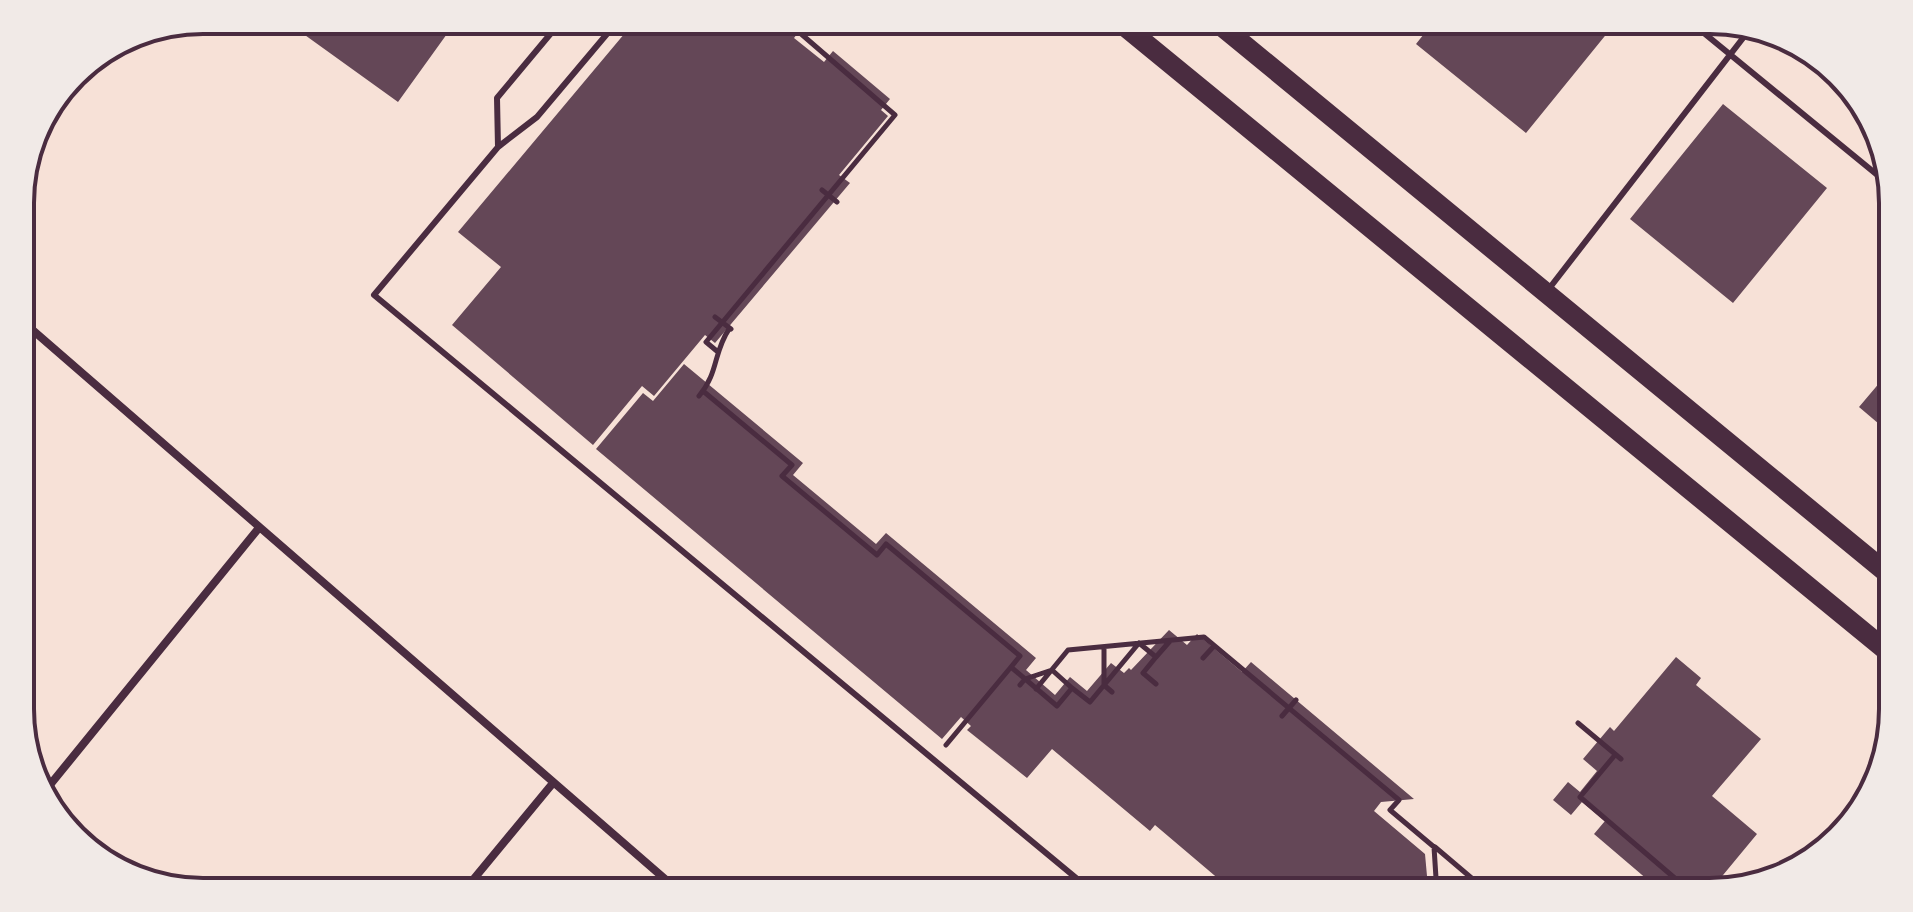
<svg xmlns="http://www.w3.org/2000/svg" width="1913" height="912" font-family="'Noto Sans',sans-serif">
  <rect width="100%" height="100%" fill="#f7e1d7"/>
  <path fill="#644757" d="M 284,20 L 457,20 L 398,102 Z
    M 610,20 L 796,20 L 803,26 L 794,38 L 824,62 L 833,51 L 890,99 L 881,110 L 888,116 L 839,175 L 850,183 L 715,343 L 705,335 L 654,396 L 642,386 L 593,445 L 452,325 L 501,267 L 458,232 L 625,33 Z
    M 1435,20 L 1605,20 L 1613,26 L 1526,133 L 1416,44 Z
    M 1723,104 L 1827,188 L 1733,303 L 1630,219 Z
    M 684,364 L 803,463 L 793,475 L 876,544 L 886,533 L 1036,658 L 1026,670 L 1055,695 L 1070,677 L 1087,691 L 1111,663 L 1124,673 L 1129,668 L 1131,670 L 1169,630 L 1187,645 L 1197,634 L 1242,672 L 1251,662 L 1414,799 L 1381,802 L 1374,811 L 1425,854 L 1427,876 L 1413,892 L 1234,892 L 1155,825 L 1150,831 L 1052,749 L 1027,778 L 967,730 L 971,726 L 961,717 L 942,739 L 596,449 L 643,393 L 653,401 Z
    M 1892,368 L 1892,435 L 1859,407 Z
    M 1676,657 L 1701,678 L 1696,685 L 1761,739 L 1712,796 L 1757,834 L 1709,892 L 1662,892 L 1594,834 L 1605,821 L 1582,802 L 1571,815 L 1553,800 L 1568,782 L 1580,792 L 1597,771 L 1583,759 L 1610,727 L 1614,731 Z"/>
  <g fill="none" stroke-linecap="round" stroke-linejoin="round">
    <path stroke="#4a2c40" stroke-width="5" d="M 822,190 L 837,202
      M 715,317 L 731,329
      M 718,352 L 706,342 L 895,115 L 785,20
      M 703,391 L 792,465 L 782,476 L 877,555 L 886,544 L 1020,656 L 1011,667 L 1057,706 L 1072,688 L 1090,702 L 1139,643 L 1156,657 L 1170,641
      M 699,396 C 719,372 713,353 729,329
      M 1104,647 L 1104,685 L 1112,692
      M 1203,658 L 1214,646
      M 1156,684 L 1143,673 L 1156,657
      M 1020,685 L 1025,679 L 1052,670 L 1072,688
      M 1036,689 L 1068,650 L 1204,637 L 1399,800 L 1390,810 L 1434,847 L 1436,878 L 1425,892
      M 1282,716 L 1296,700
      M 1578,723 L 1621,759
      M 946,745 L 1011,667
      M 1615,755 L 1580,797 L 1691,892
      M 1435,847 L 1488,892
      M 1432,883 L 1442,892
      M 1470,892 L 1477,883"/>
    <path stroke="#4a2c40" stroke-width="6" d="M 562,20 L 497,98 L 498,147 L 374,295 L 1093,892
      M 1688,20 L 1892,187
      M 498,147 L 537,117 L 617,22
      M 1548,290 L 1750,29"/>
    <path stroke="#4a2c40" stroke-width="8" d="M 21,320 L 680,892
      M 45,791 L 258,529
      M 463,892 L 553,783"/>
    <path stroke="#4a2c40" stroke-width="20" d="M 1117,20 L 1893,656
      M 1214,20 L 1893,578"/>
  </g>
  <path d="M0 0H1913V912H0ZM203 34H1710A169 169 0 0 1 1879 203V709A169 169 0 0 1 1710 878H203A169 169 0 0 1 34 709V203A169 169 0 0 1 203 34Z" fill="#f1eae7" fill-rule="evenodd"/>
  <path fill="none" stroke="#4a2c40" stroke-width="4" d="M203 34H1710A169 169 0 0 1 1879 203V709A169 169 0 0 1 1710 878H203A169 169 0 0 1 34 709V203A169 169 0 0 1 203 34Z"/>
</svg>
